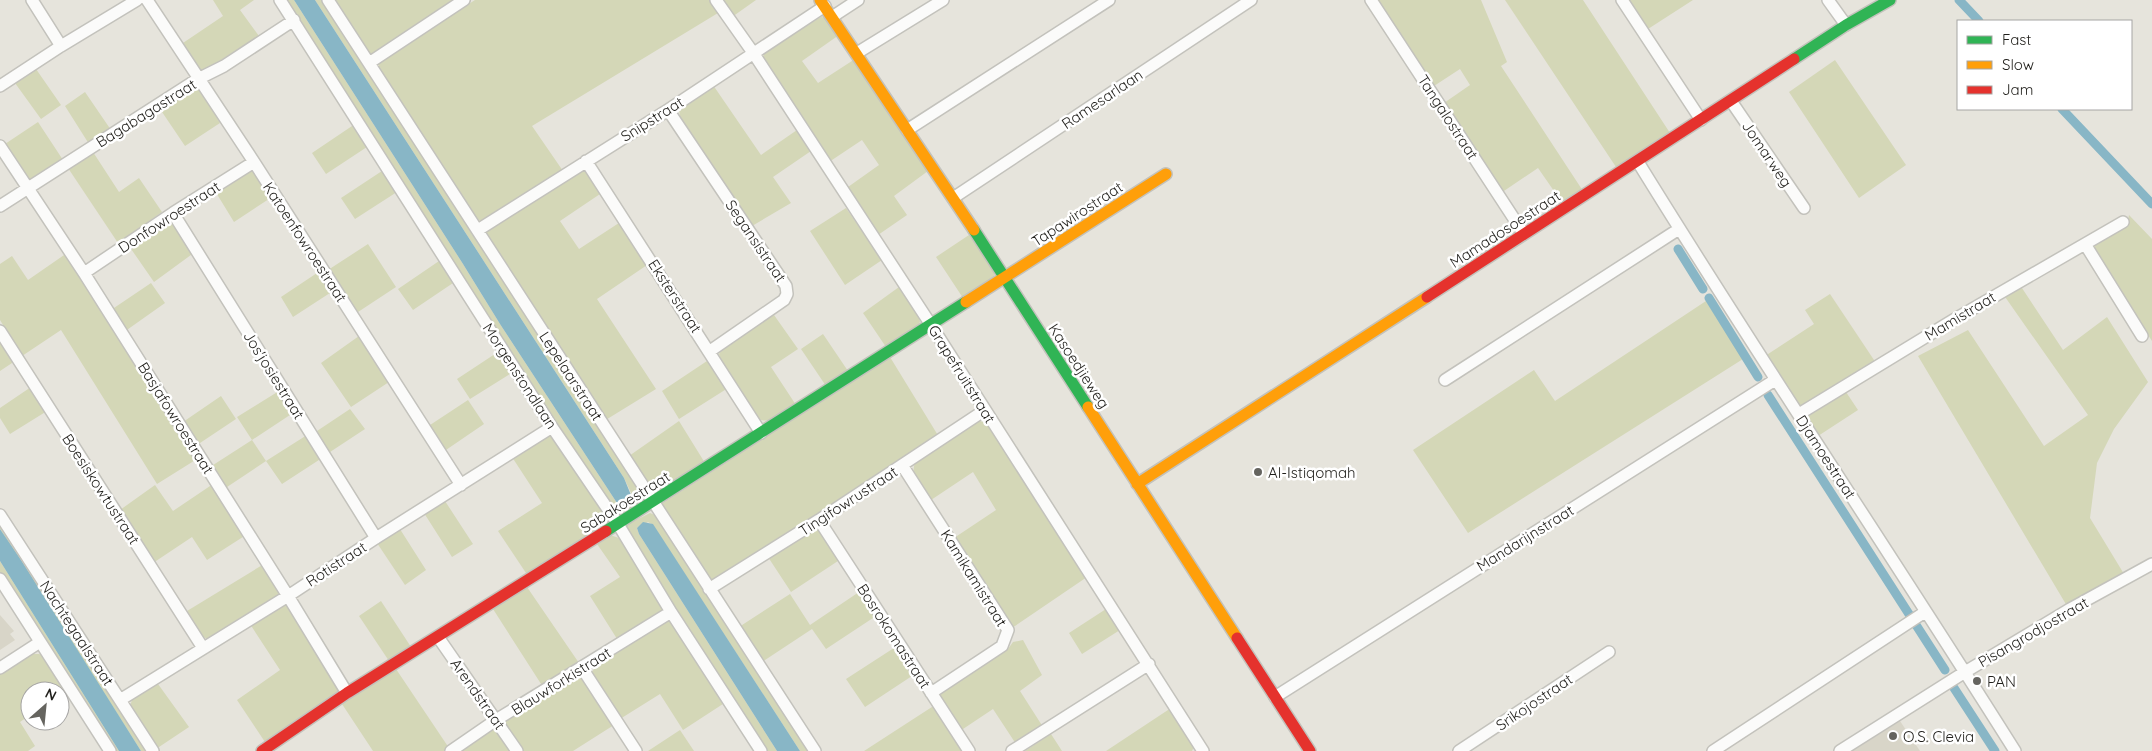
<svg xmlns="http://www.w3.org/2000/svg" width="2152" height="751" font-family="Quicksand,sans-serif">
  <rect width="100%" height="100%" fill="#e6e4dc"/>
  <path fill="#d8d5c8" d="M 0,615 L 14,631 L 10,634 L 15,640 L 0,650 Z
    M 1900,721 L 1920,751 L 1852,751 Z"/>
  <path fill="#d4d7b7" d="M 213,0 L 254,0 L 240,10 L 259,36 L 202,72 L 180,45 L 223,16 Z
    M 284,0 L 294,0 L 463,264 L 500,324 L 617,503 L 632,495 L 624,478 L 315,0 L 325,0 L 638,483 L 642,496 L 641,502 L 623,514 L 617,512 L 611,506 Z
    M 332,0 L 460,0 L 372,55 L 365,52 Z
    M 475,0 L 710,0 L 718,13 L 532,126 L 563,171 L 487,220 L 481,221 L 475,218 L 377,70 L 380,61 Z
    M 721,0 L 756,0 L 732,17 Z
    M 1376,0 L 1481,0 L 1507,62 L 1501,66 L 1583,191 L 1563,204 L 1538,168 L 1501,193 L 1444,103 L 1470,85 L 1460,69 L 1434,86 Z
    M 1505,0 L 1583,0 L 1672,136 L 1618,170 Z
    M 1629,0 L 1693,0 L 1648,29 Z
    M 821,17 L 827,18 L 839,35 L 802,61 L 818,83 L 855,59 L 928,171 L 894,196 L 907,215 L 878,235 L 848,187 L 879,165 L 862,140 L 829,162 L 763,60 L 764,51 Z
    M 1835,60 L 1906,165 L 1859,198 L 1789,92 Z
    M 36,69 L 61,105 L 41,119 L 15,83 Z
    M 713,85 L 761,155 L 797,130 L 811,151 L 773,177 L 791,203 L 752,226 L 680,116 L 679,110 Z
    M 194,87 L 200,89 L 220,123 L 185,146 L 160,109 Z
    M 85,92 L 111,130 L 89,144 L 65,106 Z
    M 38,122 L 63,160 L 29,181 L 2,146 Z
    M 355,124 L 370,145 L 326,174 L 312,153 Z
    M 93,152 L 119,192 L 139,178 L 162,212 L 118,243 L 68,168 Z
    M 385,169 L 400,190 L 355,219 L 341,198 Z
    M 588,170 L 603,192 L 560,221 L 579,249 L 622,221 L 650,263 L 597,299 L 656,389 L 604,421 L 486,234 L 488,229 L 582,171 Z
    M 249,171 L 254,172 L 272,197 L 234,222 L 215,191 Z
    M 846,208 L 882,260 L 845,285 L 810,231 Z
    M 2129,215 L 2152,239 L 2152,341 L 2089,244 L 2127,225 Z
    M 171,222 L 175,224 L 195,252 L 154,282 L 129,246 L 164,223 Z
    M 969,235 L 994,271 L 994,276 L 963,298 L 936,257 Z
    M 368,244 L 396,287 L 355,314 L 328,270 Z
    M 67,253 L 197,459 L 157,484 L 61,330 L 22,356 L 0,320 L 0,264 L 12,256 L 28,280 Z
    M 442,259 L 456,281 L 413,310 L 398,289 Z
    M 320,271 L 333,291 L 293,317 L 281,297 Z
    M 151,283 L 165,303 L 124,332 L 111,310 Z
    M 2020,285 L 2063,350 L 2107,317 L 2148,382 L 2114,429 L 2097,463 L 2090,518 L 2124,574 L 2067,606 L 1918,356 L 1968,330 L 2044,446 L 2088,415 L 2003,294 Z
    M 899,287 L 919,316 L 920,322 L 917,327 L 886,347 L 863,313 Z
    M 1830,294 L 1876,363 L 1805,407 L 1797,407 L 1765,356 L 1814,324 L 1805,310 Z
    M 1706,301 L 1743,359 L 1468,533 L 1413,450 L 1534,370 L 1555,401 Z
    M 774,315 L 798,349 L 771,367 L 796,405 C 785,412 772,425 758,419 L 721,361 L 719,354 L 723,348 Z
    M 823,334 L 848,371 L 826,386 L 801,349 Z
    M 359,336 L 389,382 L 351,407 L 321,363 Z
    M 0,338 L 15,361 L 0,371 Z
    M 501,350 L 515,371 L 470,399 L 457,379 Z
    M 890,357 L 939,437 L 712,582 L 662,511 L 663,503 Z
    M 710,359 L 728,388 L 679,419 L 662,391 Z
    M 31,387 L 47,411 L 10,434 L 0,418 L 0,408 Z
    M 1844,389 L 1858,410 L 1818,436 L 1807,416 L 1809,412 Z
    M 279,391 L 293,413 L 252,440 L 266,461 L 307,435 L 322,458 L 282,484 L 266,461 L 224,489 L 210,467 L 252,440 L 237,417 Z
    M 221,396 L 236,419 L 197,445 L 183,422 Z
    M 468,400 L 484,424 L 443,452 L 427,427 Z
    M 350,409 L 365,429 L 327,454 L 314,433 Z
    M 976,420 L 987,423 L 1087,577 L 1012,628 L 954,538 L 996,510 L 973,472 L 931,500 C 923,489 908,475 916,461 Z
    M 679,421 L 705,463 L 657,492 L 652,492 L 629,456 Z
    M 549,434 L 554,434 L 609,516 L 608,525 L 528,576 L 498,531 L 542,503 L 512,457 Z
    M 213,484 L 246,535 L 207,560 L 192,537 L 153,563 L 120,510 L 155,485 L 173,511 Z
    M 445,501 L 473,544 L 452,557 L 424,513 Z
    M 650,513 L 657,516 L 810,751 L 800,751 L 653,525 L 648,522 L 637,528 L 639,534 L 777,751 L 766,751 L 627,536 L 626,525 Z
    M 0,521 L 149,751 L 141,751 L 0,529 Z
    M 398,526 L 426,570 L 405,585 L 375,540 Z
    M 814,527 L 819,528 L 841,559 L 791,592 L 768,557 Z
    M 610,535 L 619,538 L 663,606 L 663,613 L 619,642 L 590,596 L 620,577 L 597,544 Z
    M 0,561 L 119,751 L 113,751 L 0,575 Z
    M 264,564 L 279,591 L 278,596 L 210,640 L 201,636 L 187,611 Z
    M 527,587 L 579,663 L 543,687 L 493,609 Z
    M 859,592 L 876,616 L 826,649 L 812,629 L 762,662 L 739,627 L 790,594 L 810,625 Z
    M 381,601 L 411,647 L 389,661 L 359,616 Z
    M 286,603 L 290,605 L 341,692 L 265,742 L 237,700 L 280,670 L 250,624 Z
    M 1106,609 L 1120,630 L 1082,654 L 1069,633 Z
    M 667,620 L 674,621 L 726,702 L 683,730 L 660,694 L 620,719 L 593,677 L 592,672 L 596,666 Z
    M 1023,640 L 1042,675 L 1020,691 L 1043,727 L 1016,744 L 993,709 L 960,731 C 952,718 935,703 942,688 L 1008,649 L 1013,642 Z
    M 897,646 L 915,674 L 865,707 L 846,679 Z
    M 33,654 L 39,654 L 44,656 L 66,691 L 60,695 L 60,691 L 30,691 L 30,715 L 20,722 L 35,746 L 28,751 L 0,751 L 0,674 Z
    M 396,669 L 449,748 L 444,751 L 373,751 L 342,704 Z
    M 576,676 L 582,678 L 614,725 L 573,751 L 519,751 L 503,724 L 505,719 Z
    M 158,684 L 189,727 L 156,749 L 130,708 L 132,699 Z
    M 935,705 L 965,751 L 864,751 Z
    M 1171,708 L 1194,747 L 1192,751 L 1106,751 Z
    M 493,728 L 497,730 L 514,751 L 456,751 Z
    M 680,730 L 694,751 L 648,751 Z
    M 1051,734 L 1062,751 L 1025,751 Z"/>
  <path fill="#88b6c6" d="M 294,0 L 315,0 L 624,478 L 633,500 L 627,506 L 617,503 L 500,324 L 463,264 Z
    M 643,522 L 653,524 L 800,751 L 777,751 L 639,534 L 637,528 Z
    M 0,529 L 21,560 L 141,751 L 119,751 L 0,561 Z"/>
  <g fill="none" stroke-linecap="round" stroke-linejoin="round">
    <path stroke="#88b6c6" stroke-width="9" d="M 1959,0 L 1979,21
      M 2062,109 L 2152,204
      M 1678,249 L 1703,289
      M 1709,298 L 1758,377
      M 1768,395 L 1945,670
      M 1954,688 L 1995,751"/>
    <defs>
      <path id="street" d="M 32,0 L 61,46
        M 147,0 L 254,162 L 461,485
        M 280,0 L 552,427 L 618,524 L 671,612 L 761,751
        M 328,0 L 815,751
        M 716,0 L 754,54 L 931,325 L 1203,751
        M 1371,0 L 1524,234
        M 1622,0 L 1701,120
        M 1828,0 L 1846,25
        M 832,17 L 858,0
        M 857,53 L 943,0
        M 369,63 L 464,0
        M 0,86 L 61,46 L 137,0
        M 1731,101 L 1804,208
        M 668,110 L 786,286 L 787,294 L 784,300 L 710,351
        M 907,130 L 1109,0
        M 0,146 L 84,273 L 288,596 L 347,693
        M 586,161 L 761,433
        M 1638,162 C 1760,360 1891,554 2015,751
        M 953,198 L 1251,0
        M 0,206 L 198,79 L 224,66 L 294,20
        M 173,213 L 376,538
        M 478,230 L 668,110 L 825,6
        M 2085,244 L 2142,336
        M 84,273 L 173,213 L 254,162
        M 0,331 L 203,648
        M 1445,380 L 1679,229
        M 1799,414 L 1955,319 L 2123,222
        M 902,465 L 1008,630 L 1002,646 L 931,693
        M 0,515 L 153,751
        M 819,520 L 969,751
        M 0,579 L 110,751
        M 709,589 L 819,520 L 985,410
        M 438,637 L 517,751
        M 0,668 L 40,642
        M 582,668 L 636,751
        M 1275,697 L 1775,380
        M 120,700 L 288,596 L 376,538 L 552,427
        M 451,751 L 496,720 L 671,612
        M 1012,751 L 1149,664
        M 1459,751 L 1609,652
        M 1713,751 L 1925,612
        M 1840,751 L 1965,672 L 2070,609 L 2152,564"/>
      <path id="fast" d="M 1794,59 L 1846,25 L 1890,0
        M 974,230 L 1088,407
        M 606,531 L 966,302"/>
      <path id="slow" d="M 820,0 L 974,230
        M 966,302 L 1166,174
        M 1088,407 L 1237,638
        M 1137,484 L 1427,297"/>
      <path id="jam" d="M 1427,297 L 1794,59
        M 1237,638 L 1310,751
        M 262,751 L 347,693 L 606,531"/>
    </defs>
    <use href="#street" stroke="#c3c2bc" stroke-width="14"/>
    <use href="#fast" stroke="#c3c2bc" stroke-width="14"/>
    <use href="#slow" stroke="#c3c2bc" stroke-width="14"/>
    <use href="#jam" stroke="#c3c2bc" stroke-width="14"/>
    <use href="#street" stroke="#fbfbfa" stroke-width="11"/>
    <use href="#fast" stroke="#30b455" stroke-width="11"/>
    <use href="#slow" stroke="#ff9f0a" stroke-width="11"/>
    <use href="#jam" stroke="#e5322d" stroke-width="11"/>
  </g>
  <g fill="#65645f" stroke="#fff" stroke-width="2">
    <circle cx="1258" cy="472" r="5"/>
    <circle cx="1977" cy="681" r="5"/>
    <circle cx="1893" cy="736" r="5"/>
  </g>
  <g text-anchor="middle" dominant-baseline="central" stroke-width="5" stroke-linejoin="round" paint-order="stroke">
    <g font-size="15" fill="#201f1b" stroke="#fff">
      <text transform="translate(1102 99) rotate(-34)">Ramesarlaan</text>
      <text transform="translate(146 113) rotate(-32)">Bagabagastraat</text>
      <text transform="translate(1448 117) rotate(57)">Tangalostraat</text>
      <text transform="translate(652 119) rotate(-32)">Snipstraat</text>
      <text transform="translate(1767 154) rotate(56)">Jomarweg</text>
      <text transform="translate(1077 214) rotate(-33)">Tapawirostraat</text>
      <text transform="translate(169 217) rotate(-33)">Donfowroestraat</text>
      <text transform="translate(1505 229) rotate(-33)">Mamadosoestraat</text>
      <text transform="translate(756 241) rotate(56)">Segansistraat</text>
      <text transform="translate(305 242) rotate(57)">Katoenfowroestraat</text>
      <text transform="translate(675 296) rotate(57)">Eksterstraat</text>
      <text transform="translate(1960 316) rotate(-31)">Mamistraat</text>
      <text transform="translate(1079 366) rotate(57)">Kasoedjieweg</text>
      <text transform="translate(962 374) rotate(58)">Grapefruitstraat</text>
      <text transform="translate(274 375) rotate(58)">Jos'josiestraat</text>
      <text transform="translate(520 376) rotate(57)">Morgenstondlaan</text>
      <text transform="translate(571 376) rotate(57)">Lepelaarstraat</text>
      <text transform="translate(176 418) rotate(58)">Basjafowroestraat</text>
      <text transform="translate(1826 457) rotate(57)">Djamoestraat</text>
      <text transform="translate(101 489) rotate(57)">Boesiskowtustraat</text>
      <text transform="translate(848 501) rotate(-33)">Tingifowrustraat</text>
      <text transform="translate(625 502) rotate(-32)">Sabakoestraat</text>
      <text transform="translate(1525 538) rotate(-32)">Mandarijnstraat</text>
      <text transform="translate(336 564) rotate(-33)">Rotistraat</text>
      <text transform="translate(974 578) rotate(58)">Kamikamistraat</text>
      <text transform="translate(2033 632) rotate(-30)">Pisangrodjostraat</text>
      <text transform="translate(77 633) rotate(57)">Nachtegaalstraat</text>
      <text transform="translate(894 636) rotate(57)">Bosrokomastraat</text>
      <text transform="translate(561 681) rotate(-32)">Blauwforkistraat</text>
      <text transform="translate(478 694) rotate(55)">Arendstraat</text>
      <text transform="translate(1534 702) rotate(-34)">Srikojostraat</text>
    </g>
    <g font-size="15" fill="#201f1b" stroke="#fff" text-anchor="start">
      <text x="1268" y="472">Al-Istiqomah</text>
      <text x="1987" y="681">PAN</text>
      <text x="1903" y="736">O.S. Clevia</text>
    </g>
  </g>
  <rect x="1957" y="20" width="175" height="90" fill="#ffffff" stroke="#a6a5a4"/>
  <rect x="1967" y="36" width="25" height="8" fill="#30b455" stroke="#a6a5a4"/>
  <text x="2002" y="45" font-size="15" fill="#201f1b">Fast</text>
  <rect x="1967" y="61" width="25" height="8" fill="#ff9f0a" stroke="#a6a5a4"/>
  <text x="2002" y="70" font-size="15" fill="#201f1b">Slow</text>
  <rect x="1967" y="86" width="25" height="8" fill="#e5322d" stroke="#a6a5a4"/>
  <text x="2002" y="95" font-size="15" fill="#201f1b">Jam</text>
  <g transform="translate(45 706) rotate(27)"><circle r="24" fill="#ffffff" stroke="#a6a5a4"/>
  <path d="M0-4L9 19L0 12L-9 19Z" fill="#65645f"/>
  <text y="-8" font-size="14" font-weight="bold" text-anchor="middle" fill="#201f1b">N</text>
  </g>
</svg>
